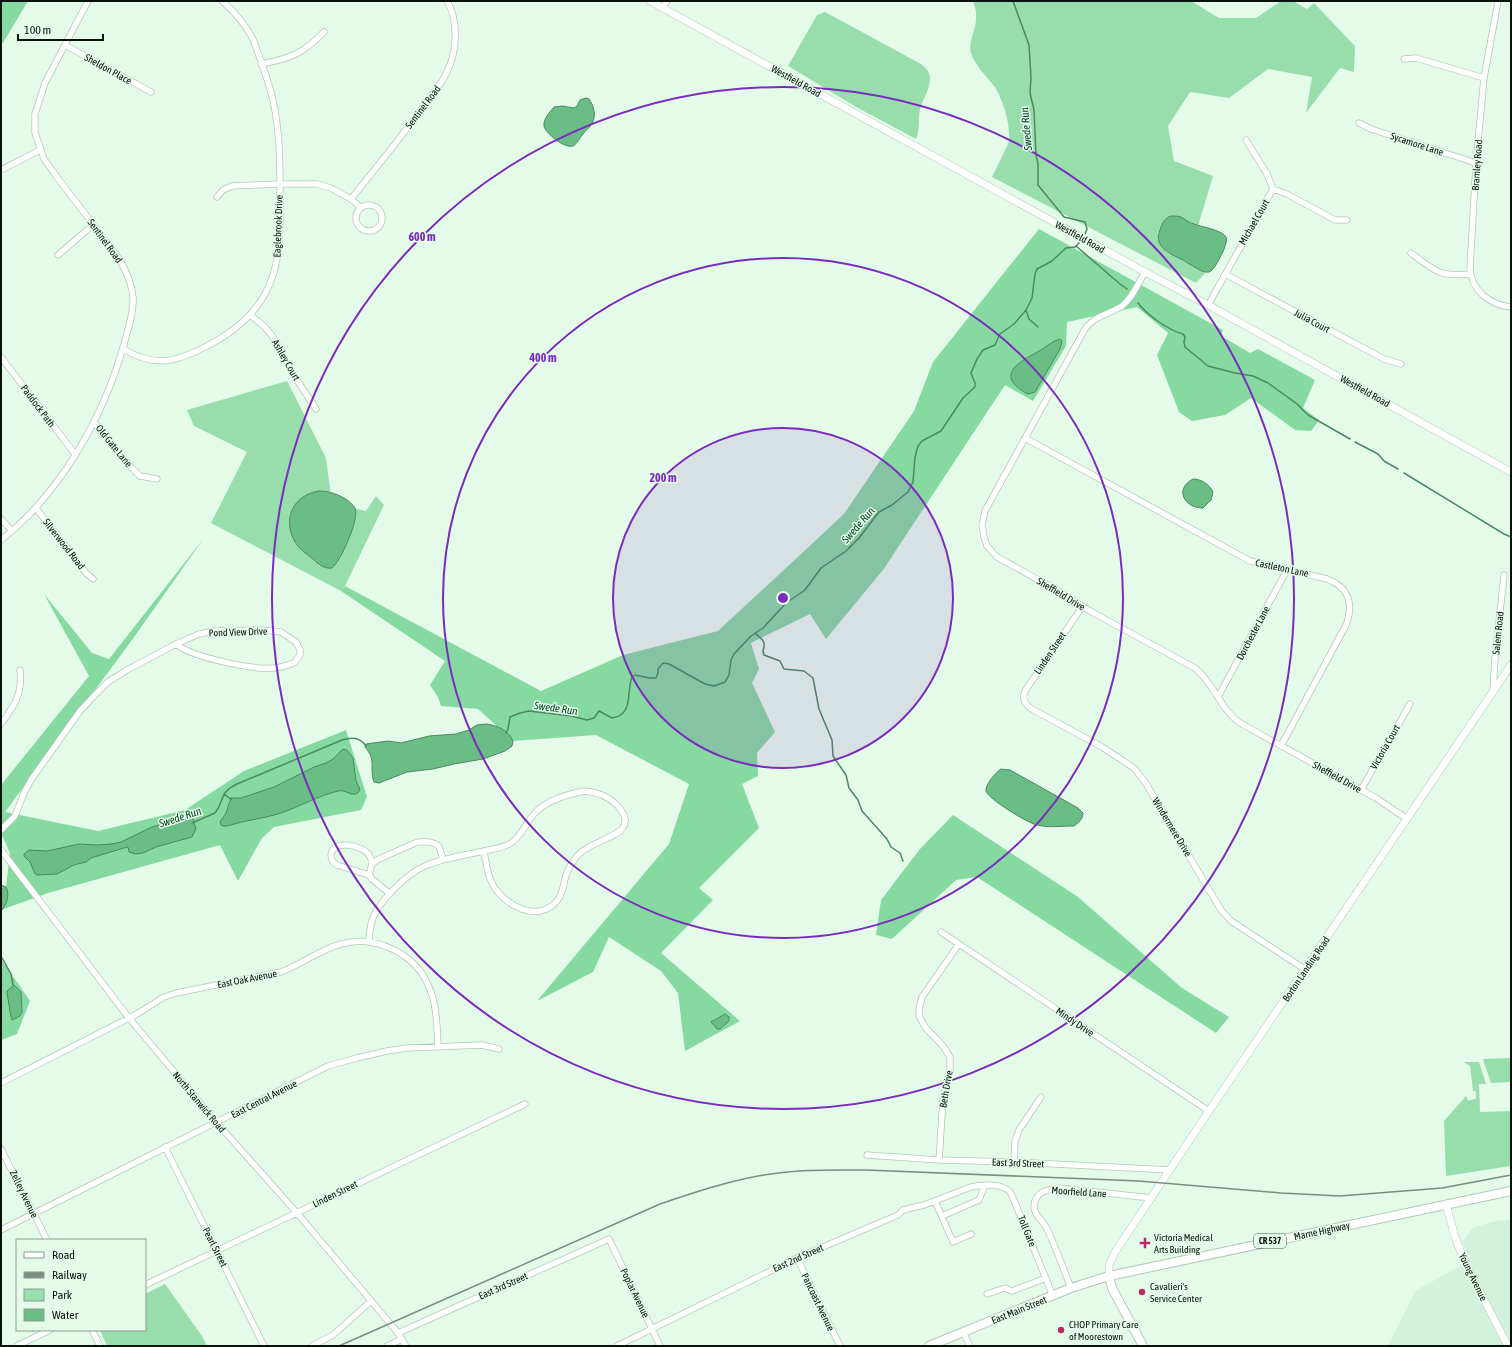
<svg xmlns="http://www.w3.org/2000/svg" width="1512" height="1347" font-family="'Asap Condensed',sans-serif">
  <rect width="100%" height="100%" fill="#e4fbea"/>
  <path fill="#d3f1db" d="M 1511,1219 L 1511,1346 L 1388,1346 L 1415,1291 L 1471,1260 L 1462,1242 L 1473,1228 L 1491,1222 Z"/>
  <path fill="#98dead" d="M 973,1 L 1191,1 L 1219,18 L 1256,18 L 1281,1 L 1293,1 L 1307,9 L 1314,3 L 1355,46 L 1354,72 L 1340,68 L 1306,113 L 1312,77 L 1268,69 L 1229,98 L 1190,92 L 1168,126 L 1174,161 L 1213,176 L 1198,226 L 1183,219 L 1162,224 L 1158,233 L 1158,240 L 1168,253 L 1206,272 L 1196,283 L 992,177 L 1009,142 C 1011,126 1003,99 994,86 C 986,75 975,66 971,53 C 968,42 976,30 976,19 C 977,13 975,7 973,1 Z
    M 825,12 L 921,64 C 924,67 928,70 929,73 C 933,85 923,98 920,109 C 918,119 920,130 916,139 L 858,108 L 788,66 L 817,15 Z
    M 287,381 L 326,458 L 331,496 L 348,507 L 366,511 L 376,496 L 384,505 L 345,586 L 341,591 L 211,523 L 247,452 L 194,426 L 187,410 Z
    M 1511,1058 L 1511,1082 L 1491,1083 L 1483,1059 Z
    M 1464,1062 L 1479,1062 L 1486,1084 L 1479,1084 L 1480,1112 L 1511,1111 L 1511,1166 L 1446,1176 L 1444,1121 L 1466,1096 L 1468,1101 L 1470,1100 L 1476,1099 L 1476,1091 L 1473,1091 L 1470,1066 Z
    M 165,1284 L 202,1336 L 207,1346 L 107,1346 L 100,1330 L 145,1330 L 145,1294 Z"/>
  <path fill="#86daa1" d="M 1,1 L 28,1 L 1,46 Z
    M 1039,229 L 1223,330 L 1221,336 L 1250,353 L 1258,349 L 1315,380 L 1303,408 L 1319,420 L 1311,431 L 1295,430 L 1251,398 L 1225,415 L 1192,421 L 1179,412 L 1157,355 L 1168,333 L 1137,307 L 1067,322 L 1066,346 L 1033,401 L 1005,385 L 883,570 L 826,639 L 810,614 L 751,643 L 759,669 L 752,683 L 775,732 L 757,753 L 758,776 L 742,784 L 759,828 L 699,888 L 713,900 L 661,953 L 740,1021 L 685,1051 L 678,993 L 661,971 L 609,937 L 593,972 L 537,1001 L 669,844 L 689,784 L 596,735 L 513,741 L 478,709 L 441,706 L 438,697 L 430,685 L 445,661 L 341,591 L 345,586 L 541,691 L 623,655 L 718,631 L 844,514 L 914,411 L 933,362 Z
    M 204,538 L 132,640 L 5,812 L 98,831 L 185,810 L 244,771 L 346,730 L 367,797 L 361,810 L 274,827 L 262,838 L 238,881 L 220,845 L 48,893 L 1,910 L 1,888 L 6,887 L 10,853 L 1,833 L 1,785 L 89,676 L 44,594 L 92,653 L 109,659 Z
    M 953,815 L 1078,897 L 1182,988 L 1229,1017 L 1216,1033 L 977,877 L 956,880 L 892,939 L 876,935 L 881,900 L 920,849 Z
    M 1,959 L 30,1001 L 17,1034 L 1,1040 Z"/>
  <path fill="#69bd85" stroke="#4c8960" d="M 586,98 L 589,99 C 594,106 597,117 591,125 C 589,128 585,131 583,134 C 580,137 577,144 573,146 C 565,149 545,133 544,126 C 543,119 550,112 554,107 L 562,106 L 574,108 L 577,106 L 580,100 Z
    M 1171,216 C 1175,216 1178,216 1181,217 C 1185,219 1189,223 1194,224 C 1202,227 1222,230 1226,237 C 1229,243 1216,267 1211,271 C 1208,273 1205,272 1202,271 C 1196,268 1189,264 1183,260 C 1170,254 1153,247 1160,230 C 1162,223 1165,218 1171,216 Z
    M 1060,339 L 1062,341 L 1060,349 L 1035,392 L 1028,394 C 993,375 1019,362 1041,350 C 1048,346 1052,341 1060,339 Z
    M 1193,479 C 1201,479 1209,484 1213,492 L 1211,500 L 1203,508 C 1184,508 1174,489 1193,479 Z
    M 319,491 C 331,491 348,497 355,508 C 360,519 340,562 332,568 C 324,569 318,564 313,559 C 307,554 299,549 295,542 C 282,519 293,495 319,491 Z
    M 486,724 C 497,725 509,731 513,741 L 512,746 L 505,751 L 483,759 L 454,764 L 433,769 L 407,772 L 379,783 L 374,782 L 373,779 C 370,765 376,760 365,747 L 366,744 L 388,741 L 401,743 L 429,736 L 456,734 L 469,730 L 477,725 Z
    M 343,749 L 347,750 L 353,758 L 356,781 L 360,789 L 358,793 C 350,797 346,789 338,791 C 318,796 301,806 281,813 C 263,819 245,820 227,826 L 223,826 L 221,825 L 220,822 L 226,813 L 231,798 L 241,798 L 274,787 L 314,767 L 326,763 L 333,759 Z
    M 1001,769 L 1010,770 L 1078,808 L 1083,813 C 1083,819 1078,823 1074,826 C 1062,826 1048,828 1037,825 C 1028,823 988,799 986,791 C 985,785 996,772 1001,769 Z
    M 182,815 L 186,815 L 193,819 L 196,829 L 192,837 L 156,847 L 143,853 L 136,854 L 129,852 L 128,847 L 124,848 L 91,858 L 86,862 L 74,865 L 57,874 L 37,875 L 35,874 L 30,862 L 24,856 L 24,854 L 29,850 L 47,851 L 79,844 L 98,845 L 111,844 L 121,842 L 152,827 L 169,822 Z
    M 1,885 L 6,887 C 10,894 7,905 1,911 Z
    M 14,985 L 21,992 L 22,1012 L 20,1016 L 12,1020 L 11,1017 L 7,993 L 7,991 Z
    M 725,1014 L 729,1017 L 729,1021 L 720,1029 L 717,1029 L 711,1022 Z"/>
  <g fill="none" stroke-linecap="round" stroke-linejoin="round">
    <path stroke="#4c8960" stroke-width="1.5" d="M 1013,1 L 1029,45 L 1031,78 L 1030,93 L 1034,110 L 1036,155 L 1038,163 L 1038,185 L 1064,217 L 1085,222 L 1087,229 L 1085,234
      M 1076,246 L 1120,284 L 1127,289
      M 1138,303 C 1147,315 1168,330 1183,334 L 1185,337 L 1184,342 L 1185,347 L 1208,366 L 1235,373 L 1253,376 L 1268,383 L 1297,404 L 1308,415 L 1350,439
      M 1026,310 L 1029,319 L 1038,327
      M 1355,442 L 1378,454 L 1384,461 L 1398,469
      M 1404,473 L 1504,534 L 1511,537
      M 755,633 C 763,640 766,641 763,651 L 764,655 L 780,661 L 784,669 L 804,671 L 813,678 L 819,709 L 832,740 L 833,756 L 846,775 L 849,788 L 858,800 L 862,811 L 887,839 L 891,847 L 900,853 L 903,861
      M 506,733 L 508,729 L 510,717 L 520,713 L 529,711 L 571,716 L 587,720 L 594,718 L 599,711 L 612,718 C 634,715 626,692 632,677 L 635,675 L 649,678 L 656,678 L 658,673 L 658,669 L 663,663 L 669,664 L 705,684 L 714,686 L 725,682 L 729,675 L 731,660 L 734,654 L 751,636 L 763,628 L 786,603 L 805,590 L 821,568 L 846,551 L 859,538 L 879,512 L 892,505 L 908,492 L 913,482 L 915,457 L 918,446 L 922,441 L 941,431 L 963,398 L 975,387 L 975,383 L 971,373 L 977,359 L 983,350 L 995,345 L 1000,334 L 1014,324 L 1026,310 L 1032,298 L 1035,274 L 1037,269 L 1052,261 L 1066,248 L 1075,247 L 1080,242
      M 224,794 L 232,800
      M 192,823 L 215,813 C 225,801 218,793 237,784 L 342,740 C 353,737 359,737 366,746
      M 1,956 L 11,974 L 13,985"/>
    <defs>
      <path id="minor" d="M 1498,1 L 1484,78 L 1476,163 L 1470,269 C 1472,291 1490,305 1511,307
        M 663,8 L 667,1
        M 65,45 L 151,92
        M 1404,59 L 1416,58 L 1484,78
        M 261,64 C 292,58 302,54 324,32
        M 1359,123 L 1371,129 L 1476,163
        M 1,170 L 40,150
        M 1273,189 L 1287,194 L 1335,220 L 1347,220
        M 217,197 L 223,190 L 232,186 L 280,184 L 317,184 L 331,188 L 351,199 L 361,208
        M 351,199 C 375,169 400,139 423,107 C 431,96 441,85 447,72 C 457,52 459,21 447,1
        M356 218a13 13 0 1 1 26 0a13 13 0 1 1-26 0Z
        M 1411,253 C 1435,271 1439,277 1471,274
        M 58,255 L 93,225
        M 1145,272 C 1138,283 1133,298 1122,306 C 1110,314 1094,316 1085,329 L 985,511 L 982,525 L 984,537 L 987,546 L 997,557 L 1055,589 L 1090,611 L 1195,668 C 1214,683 1220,709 1240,723 L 1376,798 L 1407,819
        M 1225,274 L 1384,359 L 1401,364
        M 1208,305 L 1273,189 L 1267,174 L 1246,140
        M 250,315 L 264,326 L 273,337 L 293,374 L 316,409
        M 123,349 C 154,367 174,363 205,347 C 229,335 252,318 265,294 C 282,263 280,229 280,196 C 280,163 280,132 273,100 C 268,79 260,59 253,39 C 245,24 235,12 222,1
        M 1,357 L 75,454
        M 94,422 L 129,465 L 140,476 L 157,479
        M 1025,438 L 1250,561 L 1327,579 C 1349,587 1354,604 1346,625 L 1281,746
        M 36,508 L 86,573 L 93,579
        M 1,519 L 12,531
        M 1,540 C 61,493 104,416 124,344 C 128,329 134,313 133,297 C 132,284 126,271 120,260 L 57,177 L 44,159 L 35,133 L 35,114 L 45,83 L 88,1
        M 1082,607 L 1025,691 C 1022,698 1024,703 1030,708 L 1102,747 L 1134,768 L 1145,782 L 1221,910 L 1231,921 L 1306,970
        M 1493,690 L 1495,659 L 1504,575
        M 1218,697 L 1287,570
        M 1,724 C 14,706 23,694 20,670
        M 1361,790 L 1410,704
        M 584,791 C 597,792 608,796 617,805 C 645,836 594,837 578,855 C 574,860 569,867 567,873 C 563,882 564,893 557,901 C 538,924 503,905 492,883 C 487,874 486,862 484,851 C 492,849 504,848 511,843 C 521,837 526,823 534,814 C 545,801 568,794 584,791 Z
        M 1,830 L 15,816 L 24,793 L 31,780 L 80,711 L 93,697 L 108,682 L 127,670 L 176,644 L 199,634 L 214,631 L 262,630 L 281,632 L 296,642 L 300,650 L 300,655 L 294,663 C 288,665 280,668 273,668 C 253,670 191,657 176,644
        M 1,850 L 129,1018 L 217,1123 L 297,1213 L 383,1315 L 398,1333 L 406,1346
        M 369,875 L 337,865 C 333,862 331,860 331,855 C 333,838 364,846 369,855 C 371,858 372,862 372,864
        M 390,894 L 372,879 L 369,875 L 372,864 L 377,860 L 415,843 C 422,841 435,841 439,847 C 441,851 442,856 443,860
        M 941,932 L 1209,1111
        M 369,942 C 369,936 370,930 371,924 C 376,903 407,873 427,865 C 445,858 465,855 484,851
        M 1,1083 L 137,1014 L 164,997 L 176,993 L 281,972 C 302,964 319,950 341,944 C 375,934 416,954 429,987 C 437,1005 437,1027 438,1047
        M 165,1147 L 264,1346
        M 1,1149 L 47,1240
        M 867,1155 L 939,1160 L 1014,1162 L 1170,1170
        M 939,1160 L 943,1099 L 950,1071 L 950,1057 L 943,1046 L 925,1027 L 919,1016 L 919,1010 L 922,997 L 959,944
        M 1014,1162 L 1015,1141 L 1019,1130 L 1041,1097
        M 935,1201 L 953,1242 L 971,1234
        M 942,1216 L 979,1200 L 985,1185
        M 1,1230 L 328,1066 L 357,1058 L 387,1051 L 407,1048 L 482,1045 L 499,1049
        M 797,1258 L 840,1346
        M 145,1285 L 525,1104
        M 1071,1288 C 1063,1268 1056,1247 1046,1227 C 1042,1219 1034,1216 1034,1206 C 1035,1192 1048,1189 1059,1188 L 1152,1198
        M 987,1294 L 1005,1288 L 1012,1291 L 1046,1278
        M 92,1330 L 100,1346
        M 963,1332 L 970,1346
        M 398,1333 L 609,1239 L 660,1346
        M 17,1346 L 50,1330
        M 312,1346 L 333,1335 L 371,1301
        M 387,1346 L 402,1339
        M 617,1346 L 797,1258 L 898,1215 L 903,1210 L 924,1205 L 971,1187 C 983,1185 1002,1182 1011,1193 L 1053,1296"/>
      <path id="tertiary" d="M 650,1 L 1145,272 L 1208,305 L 1511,472
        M 1446,1204 L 1455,1237 L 1465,1263 L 1508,1346
        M 1109,1276 L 1109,1265 L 1115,1252 L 1209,1111 L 1511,665"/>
      <path id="secondary" d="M 1109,1276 L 1112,1288 L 1143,1346"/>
      <path id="primary" d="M 929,1346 L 1071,1288 L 1109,1276 L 1511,1191"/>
    </defs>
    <use href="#minor" stroke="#b3c8b8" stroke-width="7"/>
    <use href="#tertiary" stroke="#b3c8b8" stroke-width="8"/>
    <use href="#secondary" stroke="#b3c8b8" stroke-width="10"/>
    <use href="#primary" stroke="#b3c8b8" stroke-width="10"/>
    <use href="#minor" stroke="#fff" stroke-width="5.5"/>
    <use href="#tertiary" stroke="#fff" stroke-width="7"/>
    <use href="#secondary" stroke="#fff" stroke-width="8"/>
    <use href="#primary" stroke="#fff" stroke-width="8"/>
    <path stroke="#7c8c81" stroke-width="1.5" d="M 339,1346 L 660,1204 C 701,1190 743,1176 787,1172 C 813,1169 839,1170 866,1170 L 1139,1181 L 1281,1193 L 1340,1196 L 1442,1188 L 1511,1175"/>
  </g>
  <circle cx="783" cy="598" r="170" fill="#7b2cbf" fill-opacity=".12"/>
  <g fill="none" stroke="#7b2cbf" stroke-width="2">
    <circle cx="783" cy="598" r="170"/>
    <circle cx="783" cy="598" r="340"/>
    <circle cx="783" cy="598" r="511"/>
  </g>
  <g fill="#ba2d61" stroke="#e4fbea" stroke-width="1.5">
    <path d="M1143 1237h4v4h4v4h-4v4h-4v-4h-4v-4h4z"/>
    <circle cx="1142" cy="1292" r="4"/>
    <circle cx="1061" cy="1330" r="4"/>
  </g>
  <g text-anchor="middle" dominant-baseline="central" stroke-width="3" stroke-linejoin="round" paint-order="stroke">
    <rect fill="#e4fbea" stroke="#4b574e" stroke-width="1" x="1254" y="1234" width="32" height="14" rx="3"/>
    <g font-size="9" font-weight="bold" fill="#09110b">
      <text x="1270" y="1241">CR 537</text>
    </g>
    <g font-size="10" fill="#09110b" stroke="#e4fbea">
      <text transform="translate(108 69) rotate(29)">Sheldon Place</text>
      <text transform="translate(796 81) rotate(29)">Westfield Road</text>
      <text transform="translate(423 107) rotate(-53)">Sentinel Road</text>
      <text transform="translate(1417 144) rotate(18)">Sycamore Lane</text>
      <text transform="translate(1477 165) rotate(-86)">Bramley Road</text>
      <text transform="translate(1254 222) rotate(-60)">Michael Court</text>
      <text transform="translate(278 226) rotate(-88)">Eaglebrook Drive</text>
      <text transform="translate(1080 237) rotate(29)">Westfield Road</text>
      <text transform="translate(105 241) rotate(54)">Sentinel Road</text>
      <text transform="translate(1312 321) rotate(28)">Julia Court</text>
      <text transform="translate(286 360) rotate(60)">Ashley Court</text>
      <text transform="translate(1365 391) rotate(29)">Westfield Road</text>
      <text transform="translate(38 406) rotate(53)">Paddock Path</text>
      <text transform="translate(114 446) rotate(51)">Old Gate Lane</text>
      <text transform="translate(64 544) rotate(52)">Silverwood Road</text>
      <text transform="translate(1282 568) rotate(12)">Castleton Lane</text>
      <text transform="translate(1061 594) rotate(31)">Sheffield Drive</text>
      <text transform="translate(238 632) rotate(-2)">Pond View Drive</text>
      <text transform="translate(1253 633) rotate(-62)">Dorchester Lane</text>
      <text transform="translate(1498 633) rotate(-84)">Salem Road</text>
      <text transform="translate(1050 653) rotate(-56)">Linden Street</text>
      <text transform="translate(1385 747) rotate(-60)">Victoria Court</text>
      <text transform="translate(1337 777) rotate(29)">Sheffield Drive</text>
      <text transform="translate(1172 827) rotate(59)">Windermere Drive</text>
      <text transform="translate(1306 969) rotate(-56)">Borton Landing Road</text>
      <text transform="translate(247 979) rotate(-11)">East Oak Avenue</text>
      <text transform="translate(1075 1022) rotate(34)">Mindy Drive</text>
      <text transform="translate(946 1089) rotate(-80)">Beth Drive</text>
      <text transform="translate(264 1099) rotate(-27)">East Central Avenue</text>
      <text transform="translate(199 1102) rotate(50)">North Stanwick Road</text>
      <text transform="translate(1018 1163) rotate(2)">East 3rd Street</text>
      <text transform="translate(1079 1192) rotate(4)">Moorfield Lane</text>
      <text transform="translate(24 1194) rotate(64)">Zelley Avenue</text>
      <text transform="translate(335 1194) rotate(-26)">Linden Street</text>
      <text transform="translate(1027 1231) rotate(68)">Toll Gate</text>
      <text transform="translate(1322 1231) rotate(-12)">Marne Highway</text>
      <text transform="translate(215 1247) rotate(63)">Pearl Street</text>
      <text transform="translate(798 1258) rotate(-24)">East 2nd Street</text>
      <text transform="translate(1473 1277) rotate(64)">Young Avenue</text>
      <text transform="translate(503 1286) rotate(-24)">East 3rd Street</text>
      <text transform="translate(635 1293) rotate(64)">Poplar Avenue</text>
      <text transform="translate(818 1302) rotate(64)">Pancoast Avenue</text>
      <text transform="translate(1019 1310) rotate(-22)">East Main Street</text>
    </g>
    <g font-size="10" fill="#09110b" stroke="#e4fbea" text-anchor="start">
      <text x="1154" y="1237">Victoria Medical<tspan x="1154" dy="12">Arts Building</tspan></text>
      <text x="1150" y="1286">Cavalieri's<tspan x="1150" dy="12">Service Center</tspan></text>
      <text x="1069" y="1324">CHOP Primary Care<tspan x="1069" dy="12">of Moorestown</tspan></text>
    </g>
    <g font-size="11" font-style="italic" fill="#024623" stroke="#e4fbea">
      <text transform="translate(1026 129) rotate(-95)">Swede Run</text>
      <text transform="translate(858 525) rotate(-49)">Swede Run</text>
      <text transform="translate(556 708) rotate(8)">Swede Run</text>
      <text transform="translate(180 817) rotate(-18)">Swede Run</text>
    </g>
  </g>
  <circle cx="783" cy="598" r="6" fill="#7b2cbf" stroke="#e4fbea" stroke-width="2"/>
  <g font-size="12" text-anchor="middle" font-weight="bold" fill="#7b2cbf" stroke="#e4fbea" stroke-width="3" stroke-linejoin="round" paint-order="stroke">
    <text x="422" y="241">600 m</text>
    <text x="543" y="362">400 m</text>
    <text x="663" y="482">200 m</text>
  </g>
  <rect width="1512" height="1347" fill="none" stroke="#09110b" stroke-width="4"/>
  <rect x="16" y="1239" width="130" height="92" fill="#e4fbea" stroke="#8c9d91"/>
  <rect x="24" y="1252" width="20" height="6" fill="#ffffff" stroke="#8c9d91"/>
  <text x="52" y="1259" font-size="12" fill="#09110b">Road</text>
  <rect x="24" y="1272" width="20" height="6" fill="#7c8c81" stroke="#8c9d91"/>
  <text x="52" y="1279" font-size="12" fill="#09110b">Railway</text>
  <rect x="24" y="1289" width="20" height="12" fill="#98dead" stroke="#8c9d91"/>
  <text x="52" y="1299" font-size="12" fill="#09110b">Park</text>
  <rect x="24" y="1309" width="20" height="12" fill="#69bd85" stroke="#8c9d91"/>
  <text x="52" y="1319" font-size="12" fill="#09110b">Water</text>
  <path d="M18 34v6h85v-6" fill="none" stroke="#09110b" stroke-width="2"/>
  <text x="24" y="34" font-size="12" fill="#09110b" stroke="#e4fbea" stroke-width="3" paint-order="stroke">100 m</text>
</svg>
